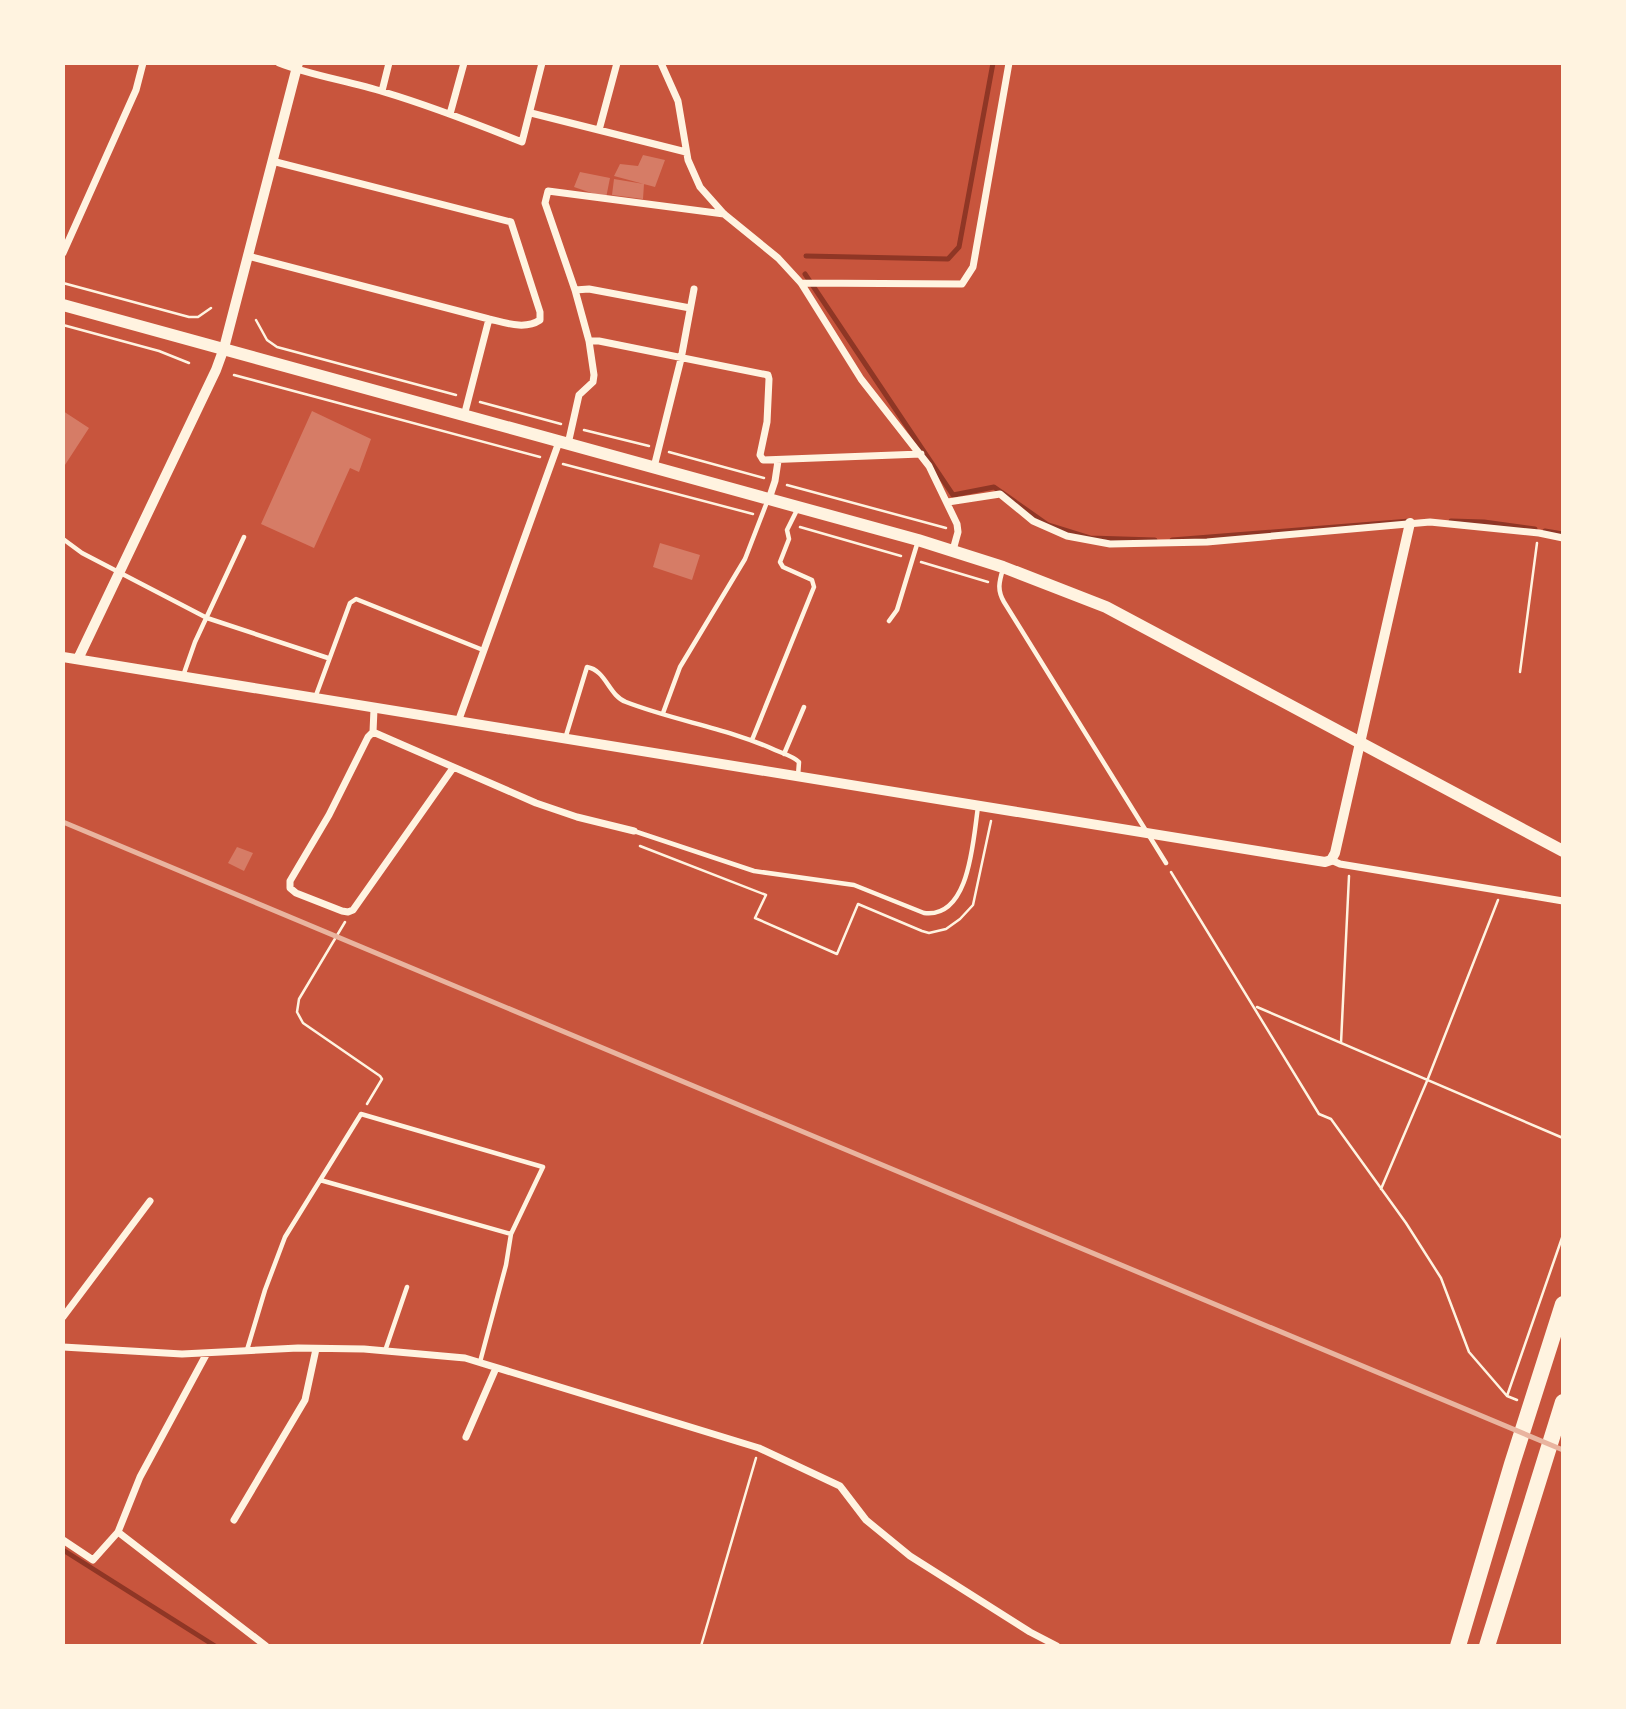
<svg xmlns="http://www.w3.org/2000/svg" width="1626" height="1709" font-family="'Titillium Web',sans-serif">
  <rect width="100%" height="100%" fill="#c8553d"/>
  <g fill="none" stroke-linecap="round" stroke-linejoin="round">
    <path stroke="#8f3625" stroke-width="5" d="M 806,256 L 948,259 L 959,247 L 993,63
      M 805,274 L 953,495 L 994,487 L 1048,525 L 1090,538 L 1155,540
      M 1451,521 L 1484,522 L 1535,529
      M 1545,531 L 1563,534
      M 1172,540 L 1410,521
      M 63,1550 L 215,1646"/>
  </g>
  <path fill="#d67c66" d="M 643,155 L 665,160 L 655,187 L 614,176 L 620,164 L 638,166 Z
    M 580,172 L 610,178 L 606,198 L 574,187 Z
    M 614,179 L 644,184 L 643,199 L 612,195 Z
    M 63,411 L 89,428 L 63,468 Z
    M 312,411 L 371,439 L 359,472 L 350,468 L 314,548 L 261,524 Z
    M 660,543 L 700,555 L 692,580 L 653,567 Z
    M 237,847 L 253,853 L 244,871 L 228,863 Z"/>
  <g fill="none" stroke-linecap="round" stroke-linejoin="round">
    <path stroke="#fff3e0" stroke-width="2.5" d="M 63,283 L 189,317 L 198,317 L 211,308
      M 256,320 L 267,340 L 277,347 L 456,395
      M 63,325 L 159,351 L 189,363
      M 234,375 L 540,457
      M 480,402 L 561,424
      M 584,430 L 649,446
      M 669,452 L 764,478
      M 563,464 L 753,514
      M 787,485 L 946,528
      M 800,527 L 901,556
      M 921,562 L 988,582
      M 1520,672 L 1537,543
      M 640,846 L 766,895 L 755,918 L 837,954 L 858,904 L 922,931 L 929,933 L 946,929 L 960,919 L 973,905 L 991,821
      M 1171,872 L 1319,1114 L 1331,1119 L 1406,1223 L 1441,1278 L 1469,1352 L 1507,1396 L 1517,1400
      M 345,922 L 299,999 L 297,1012 L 303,1023 L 380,1076 L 382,1079 L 367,1104
      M 1257,1007 L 1563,1138
      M 1341,1043 L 1349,876
      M 1381,1189 L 1427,1081 L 1498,900
      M 1507,1396 L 1563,1235
      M 701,1646 L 756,1458"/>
    <path stroke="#fff3e0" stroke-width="4.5" d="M 63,539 L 82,553 L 207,618 L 328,658
      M 1003,569 C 999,582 997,590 1004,602 L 1166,863
      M 889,621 L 897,610 L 918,541
      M 183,676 L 195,642 L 244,537
      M 315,698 L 350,603 L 356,599 L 483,650
      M 663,713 L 680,667 L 745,559 L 767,502
      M 565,739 L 587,667 C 606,670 609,696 626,702 C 675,721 727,728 775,750 C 784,754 793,756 799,762 L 798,776
      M 752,740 L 814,587 L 812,580 L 783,567 L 780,562 L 789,539 L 787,530 L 798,508
      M 784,754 L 804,707
      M 634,831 L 754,871 L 854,885 L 924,913 C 970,919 973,840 978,807
      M 320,1180 L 511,1234
      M 247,1350 L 265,1290 L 285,1237 L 361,1114 L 543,1167 L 511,1234 L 506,1265 L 480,1362
      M 385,1351 L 407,1287"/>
    <path stroke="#fff3e0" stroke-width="7" d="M 279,63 C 313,76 349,81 384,92 C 431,106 477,124 522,142 L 542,63
      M 661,63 L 678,101 L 688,160 L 700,187 L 724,214 L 778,258 L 801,283 L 861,379 L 929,466 L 957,524 L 958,532 L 953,550
      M 382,91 L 389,63
      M 531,113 L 686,152
      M 450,114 L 464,63
      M 599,130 L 617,63
      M 63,253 L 136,90 L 143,63
      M 248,256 L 489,319 C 506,323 525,330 540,320 L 540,312 L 511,222 L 272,161
      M 801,283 L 962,284 L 973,267 L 1009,63
      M 575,290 L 589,289 L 690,308
      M 589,341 L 599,341 L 768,375 L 769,379 L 767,422 L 760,455 L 763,460 L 921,454
      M 464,416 L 489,319
      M 568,444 L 579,395 L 593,382 L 594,375 L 589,341 L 575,290 L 545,203 L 548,191 L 724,214
      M 654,467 L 681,359 L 694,289
      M 769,499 L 775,481 L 778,461
      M 948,502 L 1000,494 L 1033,521 L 1067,536 L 1110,544 L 1207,542 L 1430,522 L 1539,533 L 1563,538
      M 374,709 L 373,732 L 536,803 L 577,817 L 634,831
      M 458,722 L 559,442
      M 373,732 L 368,737 L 329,815 L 290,881 L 290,888 L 296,893 L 342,911 L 348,912 L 353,910 L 453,768
      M 1331,860 L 1340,864 L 1563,901
      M 63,1317 L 150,1201
      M 63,1347 L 182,1354 L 298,1348 L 364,1349 L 465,1358 L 759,1448 L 840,1486 L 866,1520 L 910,1556 L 1030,1632 L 1057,1646
      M 466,1437 L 496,1368
      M 234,1520 L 305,1400 L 316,1349
      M 118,1532 L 266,1646
      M 63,1540 L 93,1560 L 118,1532 L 140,1477 L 207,1353"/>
    <path stroke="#fff3e0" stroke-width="10" d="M 63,657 L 1325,862 L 1331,860 L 1335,853 L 1410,523
      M 78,659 L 216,370 L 224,348 L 298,63"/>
    <path stroke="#fff3e0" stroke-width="12" d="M 63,305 L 918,540 L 1003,567 L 1106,607 L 1563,851"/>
    <path stroke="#fff3e0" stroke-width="16" d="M 1458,1646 L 1512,1464 L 1563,1304
      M 1487,1646 L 1563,1402"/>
    <path stroke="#e9b49f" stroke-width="5" d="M 63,822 L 1563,1450"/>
  </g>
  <rect width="1626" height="1709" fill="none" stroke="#fff3e0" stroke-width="130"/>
</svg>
